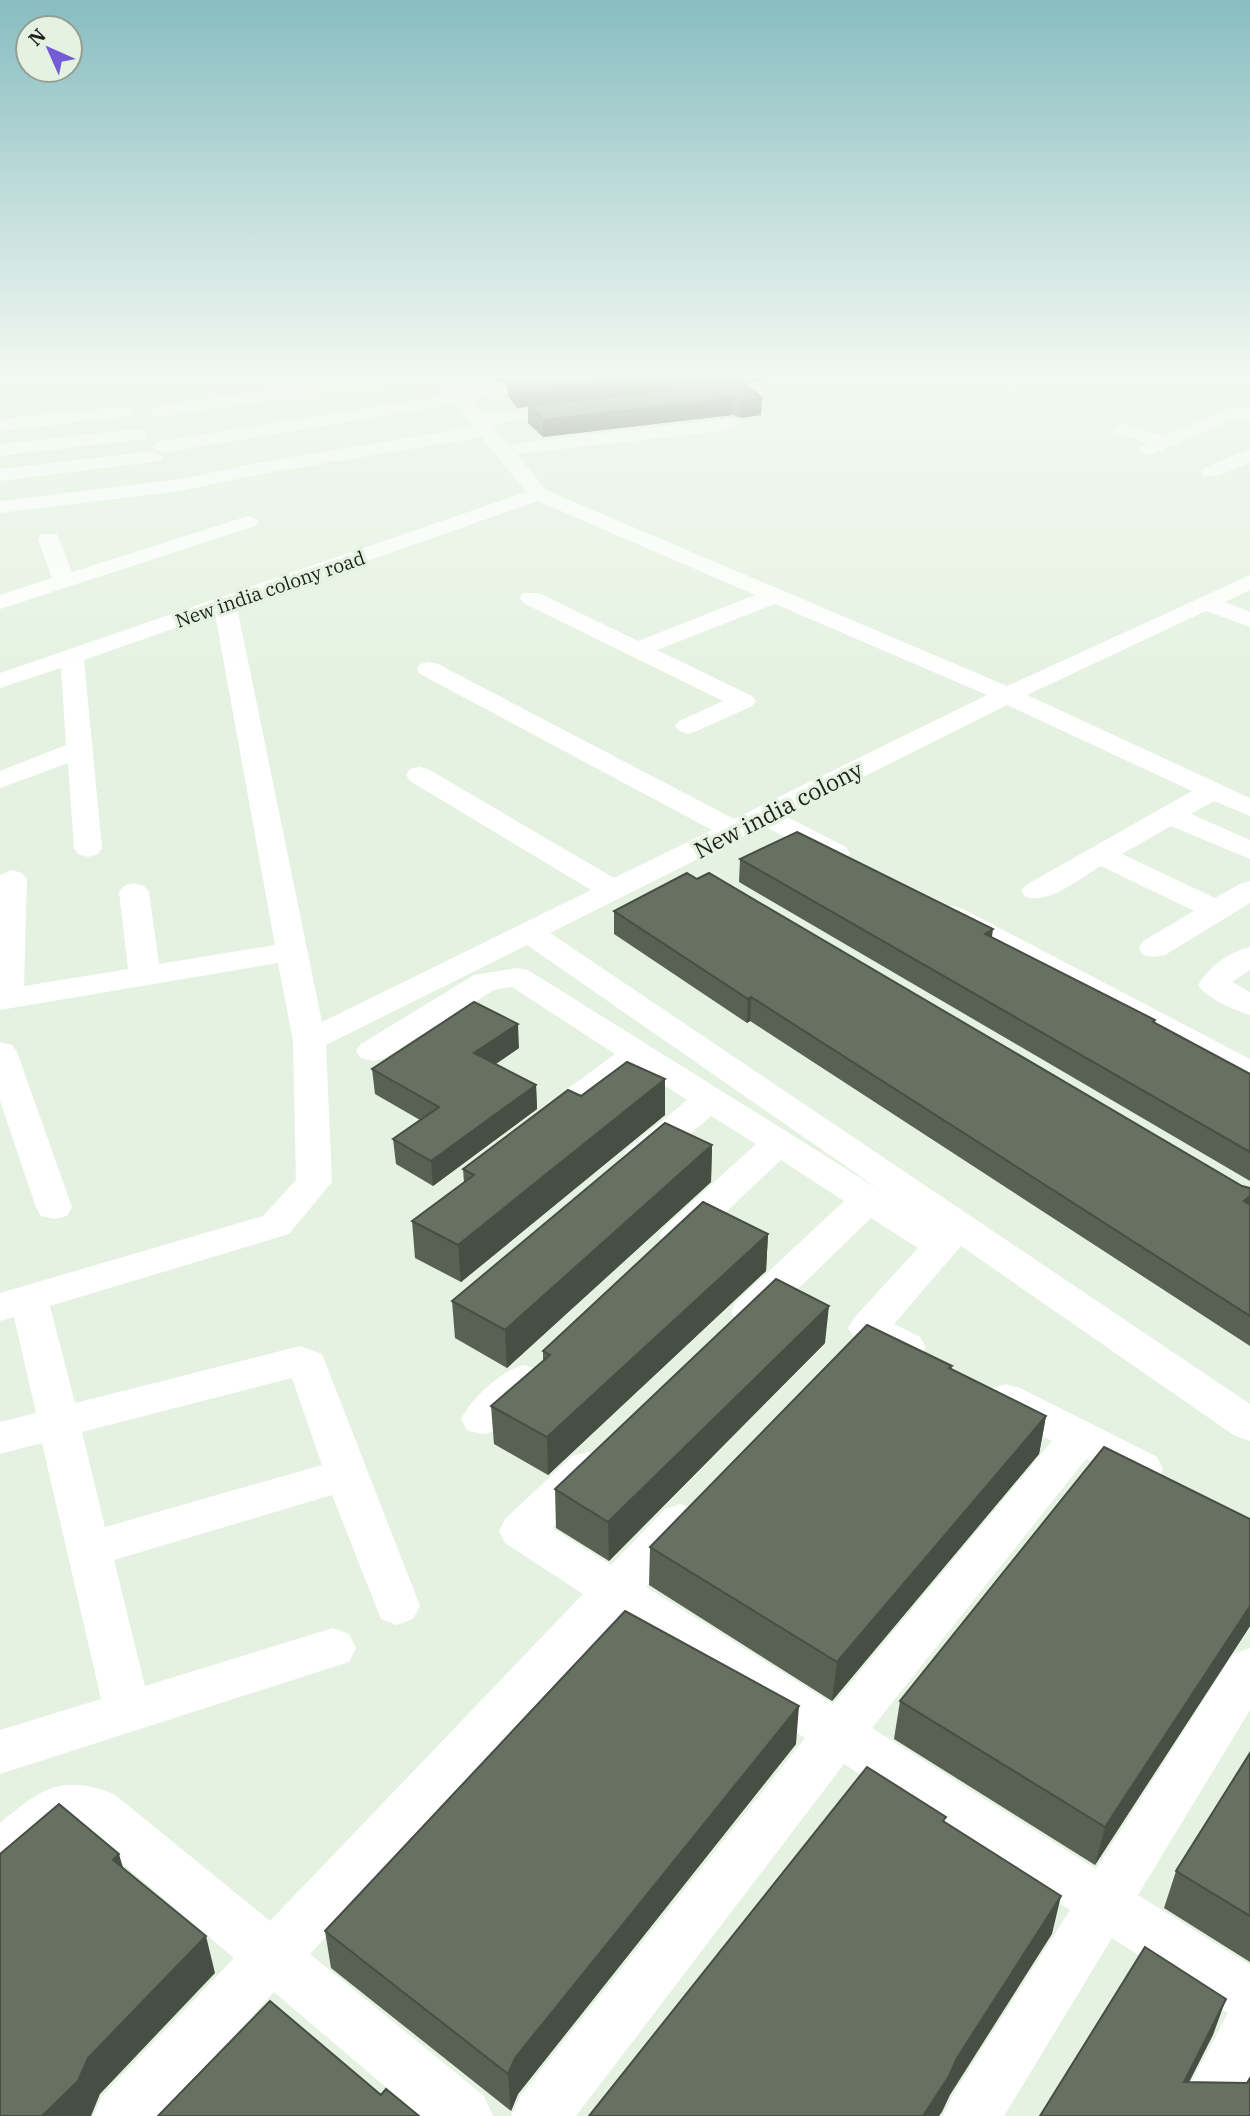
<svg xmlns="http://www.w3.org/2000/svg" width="1250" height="2116" font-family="'IBM Plex Serif',serif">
  <rect width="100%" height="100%" fill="#e5f2e1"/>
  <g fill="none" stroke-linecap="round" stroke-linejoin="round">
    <path fill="#fff" fill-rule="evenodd" d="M 143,377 L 185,377 L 182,381 L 149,386 L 143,385 L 140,381 Z
      M 369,377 L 415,377 L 406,382 L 157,417 L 148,411 L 157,405 Z
      M 434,377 L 452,377 L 462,388 L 565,377 L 619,377 L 610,382 L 470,398 L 483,414 L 571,403 L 580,409 L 571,415 L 492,424 L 508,444 L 732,418 L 739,420 L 741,424 L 732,430 L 517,454 L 546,490 L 1007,686 L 1250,575 L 1250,590 L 1225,602 L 1250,612 L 1250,627 L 1206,611 L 1027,695 L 1250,798 L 1250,816 L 1214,801 L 1191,814 L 1250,840 L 1250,859 L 1171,826 L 1122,854 L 1215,898 L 1240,884 L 1250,881 L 1250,903 L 1165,955 L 1154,957 L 1143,955 L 1139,948 L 1143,941 L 1194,911 L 1101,866 C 1080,878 1051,904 1026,897 L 1021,891 L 1026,885 L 1192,791 L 1007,705 L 785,816 L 846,847 L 850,853 L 846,859 L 836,862 L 826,859 L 764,826 L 550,933 L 1250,1404 L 1250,1441 L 1235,1436 L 961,1246 L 894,1324 L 920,1337 L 926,1347 L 920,1357 L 906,1361 L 854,1338 L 848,1328 L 854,1318 L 918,1248 L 871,1218 L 764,1322 L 750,1326 L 736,1322 L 731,1312 L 736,1302 L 844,1201 L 781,1160 L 691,1245 L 678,1249 L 665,1245 L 659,1236 L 665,1227 L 756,1144 L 711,1116 L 653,1166 L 640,1169 L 627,1166 L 622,1158 L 627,1150 L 687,1100 L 638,1068 L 556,1131 L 544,1134 L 532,1131 L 527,1123 L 532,1115 L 615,1054 L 512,987 L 494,990 L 385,1058 L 373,1061 L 361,1058 L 356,1051 L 361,1044 L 474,975 L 517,968 L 528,970 L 883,1192 L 527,945 L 326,1045 L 332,1182 L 289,1234 L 50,1306 L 75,1403 L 300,1346 L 322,1354 L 420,1606 L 413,1619 L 397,1625 L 381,1619 L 332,1495 L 114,1560 L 145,1686 L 333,1628 L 349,1634 L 356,1648 L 349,1662 L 0,1774 L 0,1730 L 101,1699 L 42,1443 L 0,1454 L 0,1422 L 36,1413 L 14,1317 L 0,1321 L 0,1293 L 263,1216 L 296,1180 L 293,1041 L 278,963 L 0,1010 L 0,875 L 12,870 L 22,873 L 27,879 L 24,986 L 128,969 L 119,892 L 124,886 L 134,883 L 144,886 L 149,892 L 159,964 L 275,945 L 215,614 L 84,660 L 102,848 L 98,854 L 88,857 L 78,854 L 74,848 L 68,763 L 0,788 L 0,771 L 66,745 L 61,668 L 0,688 L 0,673 L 526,492 L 482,437 L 272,472 L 180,491 L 0,513 L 0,501 L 180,479 L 272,460 L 474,427 L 456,404 L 161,453 L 151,447 L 161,441 L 448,395 ZM 538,501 L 755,595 L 638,641 L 539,593 L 523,593 L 520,598 L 523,603 L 723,701 L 679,721 L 675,726 L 679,731 L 688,734 L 697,731 L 752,706 L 756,701 L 752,696 L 657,650 L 775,604 L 987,695 L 734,819 L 438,664 L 429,662 L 420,664 L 417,669 L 420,674 L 712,830 L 614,878 L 428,769 L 419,767 L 410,769 L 406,775 L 410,781 L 591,890 L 322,1022 L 237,607 ZM 292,1378 L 322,1465 L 105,1527 L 82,1432 Z
      M 1008,377 L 1049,377 L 1046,381 L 1014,386 L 1008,385 L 1005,381 Z
      M 126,406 L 135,412 L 133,416 L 0,431 L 0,419 Z
      M 1232,407 L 1250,407 L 1250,419 L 1235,419 L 1148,456 L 1138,450 L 1148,443 L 1115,433 L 1112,429 L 1122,423 L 1164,436 Z
      M 137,429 L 144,431 L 147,435 L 144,439 L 0,456 L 0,444 Z
      M 1250,449 L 1250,462 L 1218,476 L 1204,476 L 1201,472 L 1204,468 Z
      M 153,451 L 163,457 L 160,461 L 0,481 L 0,469 Z
      M 248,516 L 255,518 L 259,522 L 255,526 L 0,609 L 0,595 L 52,578 L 38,539 L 41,534 L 57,534 L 72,572 Z
      M 952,906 L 963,909 L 1250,1059 L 1250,1082 L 1238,1079 L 941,921 L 937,915 L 941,909 Z
      M 1250,947 L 1250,970 L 1232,982 L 1250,992 L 1250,1015 C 1233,1010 1208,999 1198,985 C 1210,966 1228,952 1250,947 Z
      M 0,1042 L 12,1045 L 17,1052 L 72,1207 L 67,1216 L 54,1219 L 41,1216 L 36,1207 L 0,1101 Z
      M 523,1365 L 537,1369 L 543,1380 C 535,1395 502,1432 484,1434 C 479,1434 473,1432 467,1430 L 461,1419 C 473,1397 500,1372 523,1365 Z
      M 1006,1384 L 1020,1388 L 1157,1457 L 1163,1469 L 1157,1481 L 1142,1485 L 1086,1459 L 872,1728 L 1096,1869 L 1233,1654 L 1250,1648 L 1250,1710 L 1138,1895 L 1250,1965 L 1250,2083 L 1233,2116 L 1173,2116 L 1228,2013 L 1112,1938 L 1004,2116 L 943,2116 L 952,2096 L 1070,1910 L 844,1764 L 576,2116 L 511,2116 L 520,2096 L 805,1738 L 619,1617 L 310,1954 L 484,2096 L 493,2116 L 420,2116 L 274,1992 L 161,2116 L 93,2116 L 102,2096 L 234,1958 L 86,1833 L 64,1832 L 18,1872 L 0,1879 L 0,1823 C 40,1790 60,1773 114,1794 L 270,1921 L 583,1594 L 505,1543 L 499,1531 L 505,1519 L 572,1456 L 587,1452 L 602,1456 L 608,1468 L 602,1480 L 552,1528 L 611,1565 L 665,1509 L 680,1504 L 695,1509 L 702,1521 L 695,1533 L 646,1587 L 833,1704 L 1052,1441 L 992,1410 L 986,1399 L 992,1388 Z"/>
  </g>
  <path fill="#586154" d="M 493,377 L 778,377 L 744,383 L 762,398 L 761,415 L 741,418 L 732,415 L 543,437 L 528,423 L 528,406 L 517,408 L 508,396 L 507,381 L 497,382 Z
    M 740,859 L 992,937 L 1250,1074 L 1250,1181 L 739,882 Z
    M 614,911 L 1242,1186 L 1250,1188 L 1250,1346 L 750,1021 L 747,1023 L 614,934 Z
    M 519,1048 L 495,1064 L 536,1085 L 537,1109 L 433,1186 L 396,1164 L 393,1139 L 420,1120 L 375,1094 L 372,1069 Z
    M 581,1096 L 665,1115 L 461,1282 L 415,1258 L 412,1221 L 464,1183 L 463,1169 Z
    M 712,1145 L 711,1182 L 507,1368 L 455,1338 L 452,1301 Z
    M 768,1234 L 766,1271 L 548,1475 L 494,1444 L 491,1406 L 543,1361 L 543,1351 Z
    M 825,1343 L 609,1561 L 556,1528 L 555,1489 Z
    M 952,1366 L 951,1369 L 1046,1416 L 1039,1454 L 832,1701 L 649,1585 L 650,1547 Z
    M 1250,1519 L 1250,1626 L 1095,1865 L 894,1739 L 900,1701 Z
    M 796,1744 L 518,2094 L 511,2111 L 331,1968 L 325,1931 Z
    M 1250,1753 L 1250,1962 L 1164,1908 L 1176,1871 Z"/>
  <path fill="#474f45" d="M 496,377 L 544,377 L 497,382 Z
    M 644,377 L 778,377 L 746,383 L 517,408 L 516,390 Z
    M 732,398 L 732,415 L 543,437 L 543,420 Z
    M 762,398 L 761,415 L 741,418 L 741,401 Z
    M 993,929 L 990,952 L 985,934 Z
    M 751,997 L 750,1021 L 747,1023 L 748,999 Z
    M 518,1024 L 519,1048 L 476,1078 L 474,1053 Z
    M 665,1079 L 665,1115 L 461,1282 L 458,1245 Z
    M 536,1085 L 537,1109 L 433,1186 L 431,1161 Z
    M 712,1145 L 711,1182 L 507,1368 L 505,1330 Z
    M 1250,1196 L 1250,1217 L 1244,1201 Z
    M 768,1234 L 766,1271 L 548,1475 L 547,1437 Z
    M 829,1306 L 825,1343 L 609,1561 L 608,1522 Z
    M 1046,1416 L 1039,1454 L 832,1701 L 837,1662 Z
    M 1250,1606 L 1250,1626 L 1095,1865 L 1105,1827 Z
    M 799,1706 L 796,1744 L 518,2094 L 511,2111 L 508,2074 L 515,2058 Z
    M 119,1854 L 130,1892 L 113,1860 Z
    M 1061,1896 L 1052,1934 L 950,2095 L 942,2112 L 939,2116 L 923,2116 L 957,2058 Z
    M 206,1936 L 215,1973 L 100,2094 L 91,2116 L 42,2116 L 88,2058 Z
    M 1226,1999 L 1213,2035 L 1172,2116 L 1184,2082 Z"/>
  <path fill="#667162" stroke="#474f45" stroke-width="2" d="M 530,377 L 644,377 L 516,390 L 507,379 Z
    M 743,382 L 762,398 L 741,401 L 732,398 L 543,420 L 528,406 Z
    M 797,832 L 993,929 L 985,934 L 1155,1020 L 1153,1022 L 1250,1074 L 1250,1152 L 740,859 Z
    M 687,873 L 697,879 L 709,873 L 1242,1186 L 1250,1188 L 1250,1196 L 1244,1201 L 1250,1205 L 1250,1316 L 751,997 L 748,999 L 614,911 Z
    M 474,1002 L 518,1024 L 474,1053 L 536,1085 L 431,1161 L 393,1139 L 439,1107 L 372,1069 Z
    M 627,1062 L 665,1079 L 458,1245 L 412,1221 L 474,1175 L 463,1169 L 568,1090 L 581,1096 Z
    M 665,1123 L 712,1145 L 505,1330 L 452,1301 Z
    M 703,1202 L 768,1234 L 547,1437 L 491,1406 L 550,1355 L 543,1351 Z
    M 776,1279 L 829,1306 L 608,1522 L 555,1489 Z
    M 867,1325 L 952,1366 L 949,1368 L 1046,1416 L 837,1662 L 650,1547 Z
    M 1104,1447 L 1250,1519 L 1250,1606 L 1105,1827 L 900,1701 Z
    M 625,1611 L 799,1706 L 515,2058 L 508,2074 L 325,1931 Z
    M 1250,1753 L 1250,1916 L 1176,1871 Z
    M 867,1767 L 946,1817 L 943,1821 L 1061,1896 L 957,2058 L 949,2076 L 923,2116 L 589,2116 Z
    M 59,1804 L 119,1854 L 113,1860 L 206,1936 L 88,2058 L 78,2081 L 42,2116 L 0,2116 L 0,1854 Z
    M 1145,1947 L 1226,1999 L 1184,2082 L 1247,2083 L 1250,2078 L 1250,2116 L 1040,2116 Z
    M 270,2001 L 381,2095 L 386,2089 L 419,2116 L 158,2116 Z"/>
  <linearGradient id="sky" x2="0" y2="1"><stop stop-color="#88bdc1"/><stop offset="0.56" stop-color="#f3f9f2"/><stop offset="1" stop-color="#f3f9f2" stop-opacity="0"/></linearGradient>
  <rect width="1250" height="673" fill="url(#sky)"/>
  <g text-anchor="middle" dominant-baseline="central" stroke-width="7" stroke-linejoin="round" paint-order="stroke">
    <g font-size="19" fill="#1d211b" stroke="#e5f2e1">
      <text transform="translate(270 589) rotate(-19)">New india colony road</text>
    </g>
    <g font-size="23" fill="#1d211b" stroke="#e5f2e1">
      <text transform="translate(778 809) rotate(-27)">New india colony</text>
    </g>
  </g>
  <g transform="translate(49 49) rotate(315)"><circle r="33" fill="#e5f2e1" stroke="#959e92" stroke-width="2"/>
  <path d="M0-5L12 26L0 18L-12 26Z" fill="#735cd6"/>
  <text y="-10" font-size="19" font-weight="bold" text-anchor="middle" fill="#1d211b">N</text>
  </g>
</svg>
